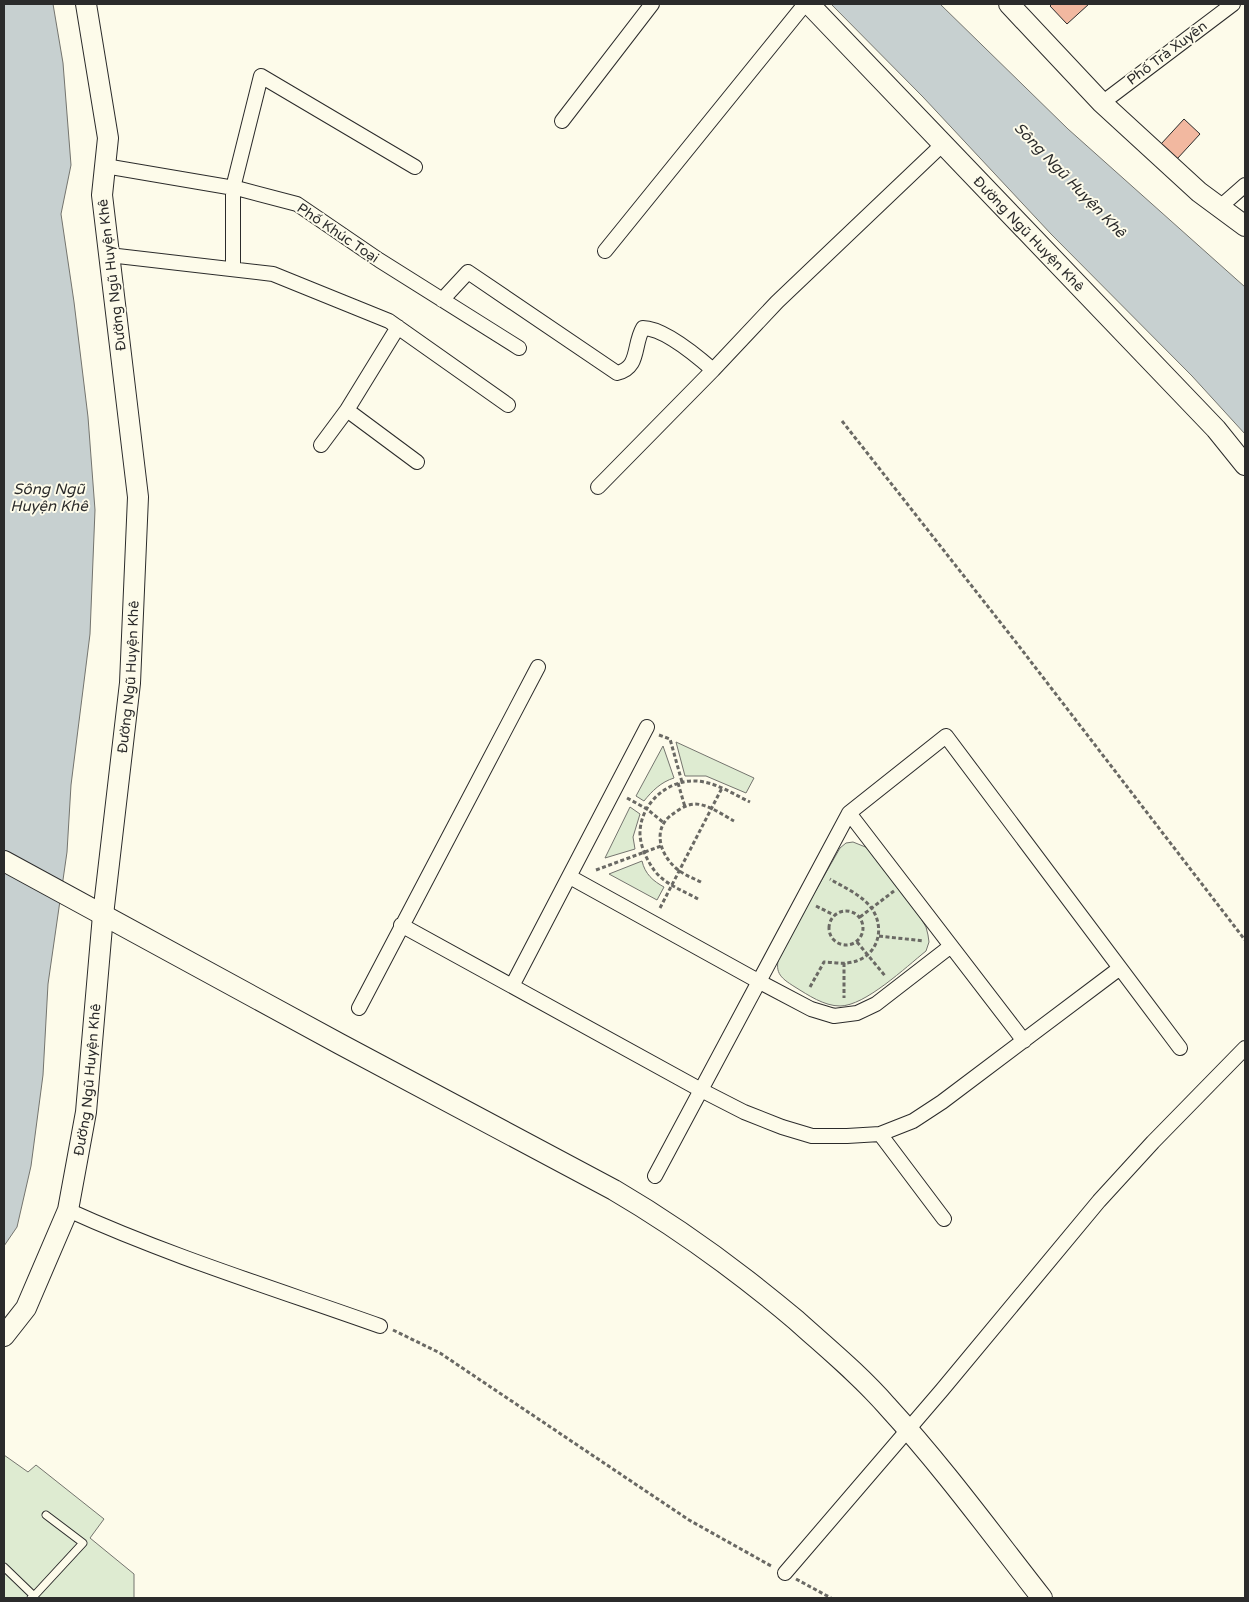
<svg xmlns="http://www.w3.org/2000/svg" width="1249" height="1602" font-family="'Varela Round',sans-serif">
  <rect width="100%" height="100%" fill="#fdfbea"/>
  <path fill="#deebd1" stroke="#74746e" d="M 676,742 L 754,778 L 746,793 L 706,776 L 685,776 Z
    M 663,746 L 674,778 C 661,782 652,791 644,801 L 636,796 Z
    M 630,807 L 640,814 L 633,837 L 635,849 L 605,858 Z
    M 853,842 L 868,848 L 917,912 L 926,927 L 928,935 L 929,942 L 926,951 C 906,967 865,1006 840,1006 C 824,1006 808,995 795,987 C 779,977 774,972 780,953 L 840,848 L 846,843 Z
    M 642,861 C 645,874 653,881 664,887 L 657,900 L 609,874 Z
    M 4,1455 L 28,1472 L 36,1465 L 104,1519 L 90,1538 L 134,1574 L 134,1598 L 4,1598 Z"/>
  <path fill="#c7d0d0" stroke="#74746e" d="M 4,4 L 53,4 L 63,63 L 71,165 L 61,214 L 74,302 L 88,417 L 95,510 L 90,634 L 71,785 L 67,852 L 48,984 L 43,1075 L 31,1166 L 17,1227 L 4,1246 Z
    M 831,4 L 940,4 L 1068,129 L 1245,287 L 1245,434 L 1192,376 L 1051,234 L 923,97 Z"/>
  <path fill="#f2b8a0" stroke="#2b2b2b" d="M 1052,4 L 1089,4 L 1067,24 L 1050,6 Z
    M 1184,119 L 1200,134 L 1177,159 L 1161,144 Z"/>
  <g fill="none" stroke-linecap="round" stroke-linejoin="round">
    <defs>
      <path id="lane" d="M 4,1567 L 34,1596 L 31,1598
        M 34,1596 L 83,1543 L 46,1515"/>
      <path id="street" d="M 1102,103 L 1233,4
        M 562,121 L 652,4
        M 105,166 L 240,189 L 297,204 L 379,260 L 519,348
        M 1220,207 L 1245,185
        M 605,251 L 805,4
        M 109,255 L 273,274 L 389,321 L 508,405
        M 233,269 L 233,188 L 261,76 L 415,167
        M 442,300 L 468,272 L 617,373 C 640,368 633,345 643,328 C 664,328 697,356 713,370 L 777,302 L 943,144
        M 347,410 L 398,327
        M 321,445 L 347,410 L 417,462
        M 598,487 L 713,370
        M 849,813 L 1024,1041
        M 570,877 L 758,981 L 811,1009 L 834,1016 L 857,1013 L 876,1004 L 951,946
        M 401,925 L 701,1090 L 744,1112 L 782,1127 L 812,1136 L 847,1136 L 880,1134 L 913,1121 L 942,1102 L 1120,968
        M 512,986 L 647,727
        M 359,1008 L 538,667
        M 880,1134 L 944,1219
        M 655,1176 L 849,813 L 946,736 L 1180,1048
        M 68,1210 C 169,1256 276,1289 380,1326
        M 785,1573 L 942,1390 L 1099,1201 L 1153,1142 L 1245,1048"/>
      <g id="secondary">
        <path id="s1" d="M 809,4 L 1216,429 L 1245,465"/>
        <path d="M 1009,4 L 1102,103 L 1199,192 L 1245,226"/>
        <path d="M 4,861 L 340,1044 L 614,1190 C 679,1228 739,1272 796,1320 C 827,1348 859,1374 887,1406 C 943,1467 991,1533 1042,1598"/>
        <path id="s2" d="M 4,1336 L 26,1308 L 68,1210 L 86,1112 L 103,915 L 130,683 L 138,497 L 102,195 L 108,138 L 86,4"/>
      </g>
    </defs>
    <use href="#lane" stroke="#2b2b2b" stroke-width="9"/>
    <use href="#street" stroke="#2b2b2b" stroke-width="16"/>
    <use href="#secondary" stroke="#2b2b2b" stroke-width="22"/>
    <path stroke="#6a6964" stroke-width="3" stroke-dasharray="4 2.5" stroke-linecap="butt" d="M 842,421 L 1015,641 L 1245,940
      M 659,735 L 670,739 L 682,782
      M 678,783 L 685,807
      M 627,798 L 647,809 L 664,823
      M 596,870 L 661,846
      M 701,882 C 693,878 684,875 677,869 C 661,856 652,831 670,816 C 677,811 686,804 695,804 C 708,804 723,815 734,821
      M 698,899 C 684,891 664,884 654,870 C 647,860 641,848 640,835 C 639,802 672,775 704,782 C 720,785 735,795 750,802
      M 816,906 L 834,915
      M 660,908 L 722,788
      M829 928a17 17 0 1 1 34 0a17 17 0 1 1-34 0Z
      M 860,917 L 894,891
      M 879,936 L 924,941
      M 857,942 L 886,977
      M 844,963 L 844,998
      M 810,987 L 824,962 C 832,962 840,964 847,963 C 878,960 888,927 869,905 C 858,893 843,887 830,879
      M 393,1330 L 440,1353 L 689,1520 L 773,1567
      M 796,1579 L 831,1598"/>
    <use href="#lane" stroke="#fdfbea" stroke-width="7"/>
    <use href="#street" stroke="#fdfbea" stroke-width="14"/>
    <use href="#secondary" stroke="#fdfbea" stroke-width="20"/>
  </g>
  <g text-anchor="middle" dominant-baseline="central" stroke-width="4" stroke-linejoin="round" paint-order="stroke">
    <g font-size="14" fill="#2b2b2b" stroke="#fdfbea">
      <text transform="translate(1167 53) rotate(-37)">Phố Trà Xuyên</text>
      <text transform="translate(338 233) rotate(34)">Phố Khúc Toại</text>
      <text stroke="none"><textPath href="#s1" startOffset="318">Đường Ngũ Huyện Khê</textPath></text>
      <text transform="translate(112 275) rotate(-97)">Đường Ngũ Huyện Khê</text>
      <text stroke="none"><textPath href="#s2" startOffset="679">Đường Ngũ Huyện Khê</textPath></text>
      <text stroke="none"><textPath href="#s2" startOffset="274">Đường Ngũ Huyện Khê</textPath></text>
    </g>
    <g font-size="15" font-style="italic" fill="#2b2b2b" stroke="#fdfbea">
      <text transform="translate(1070 180) rotate(46)">Sông Ngũ Huyện Khê</text>
      <text x="49" y="489">Sông Ngũ<tspan x="49" dy="17">Huyện Khê</tspan></text>
    </g>
  </g>
  <rect width="1249" height="1602" fill="none" stroke="#2b2b2b" stroke-width="10"/>
</svg>
